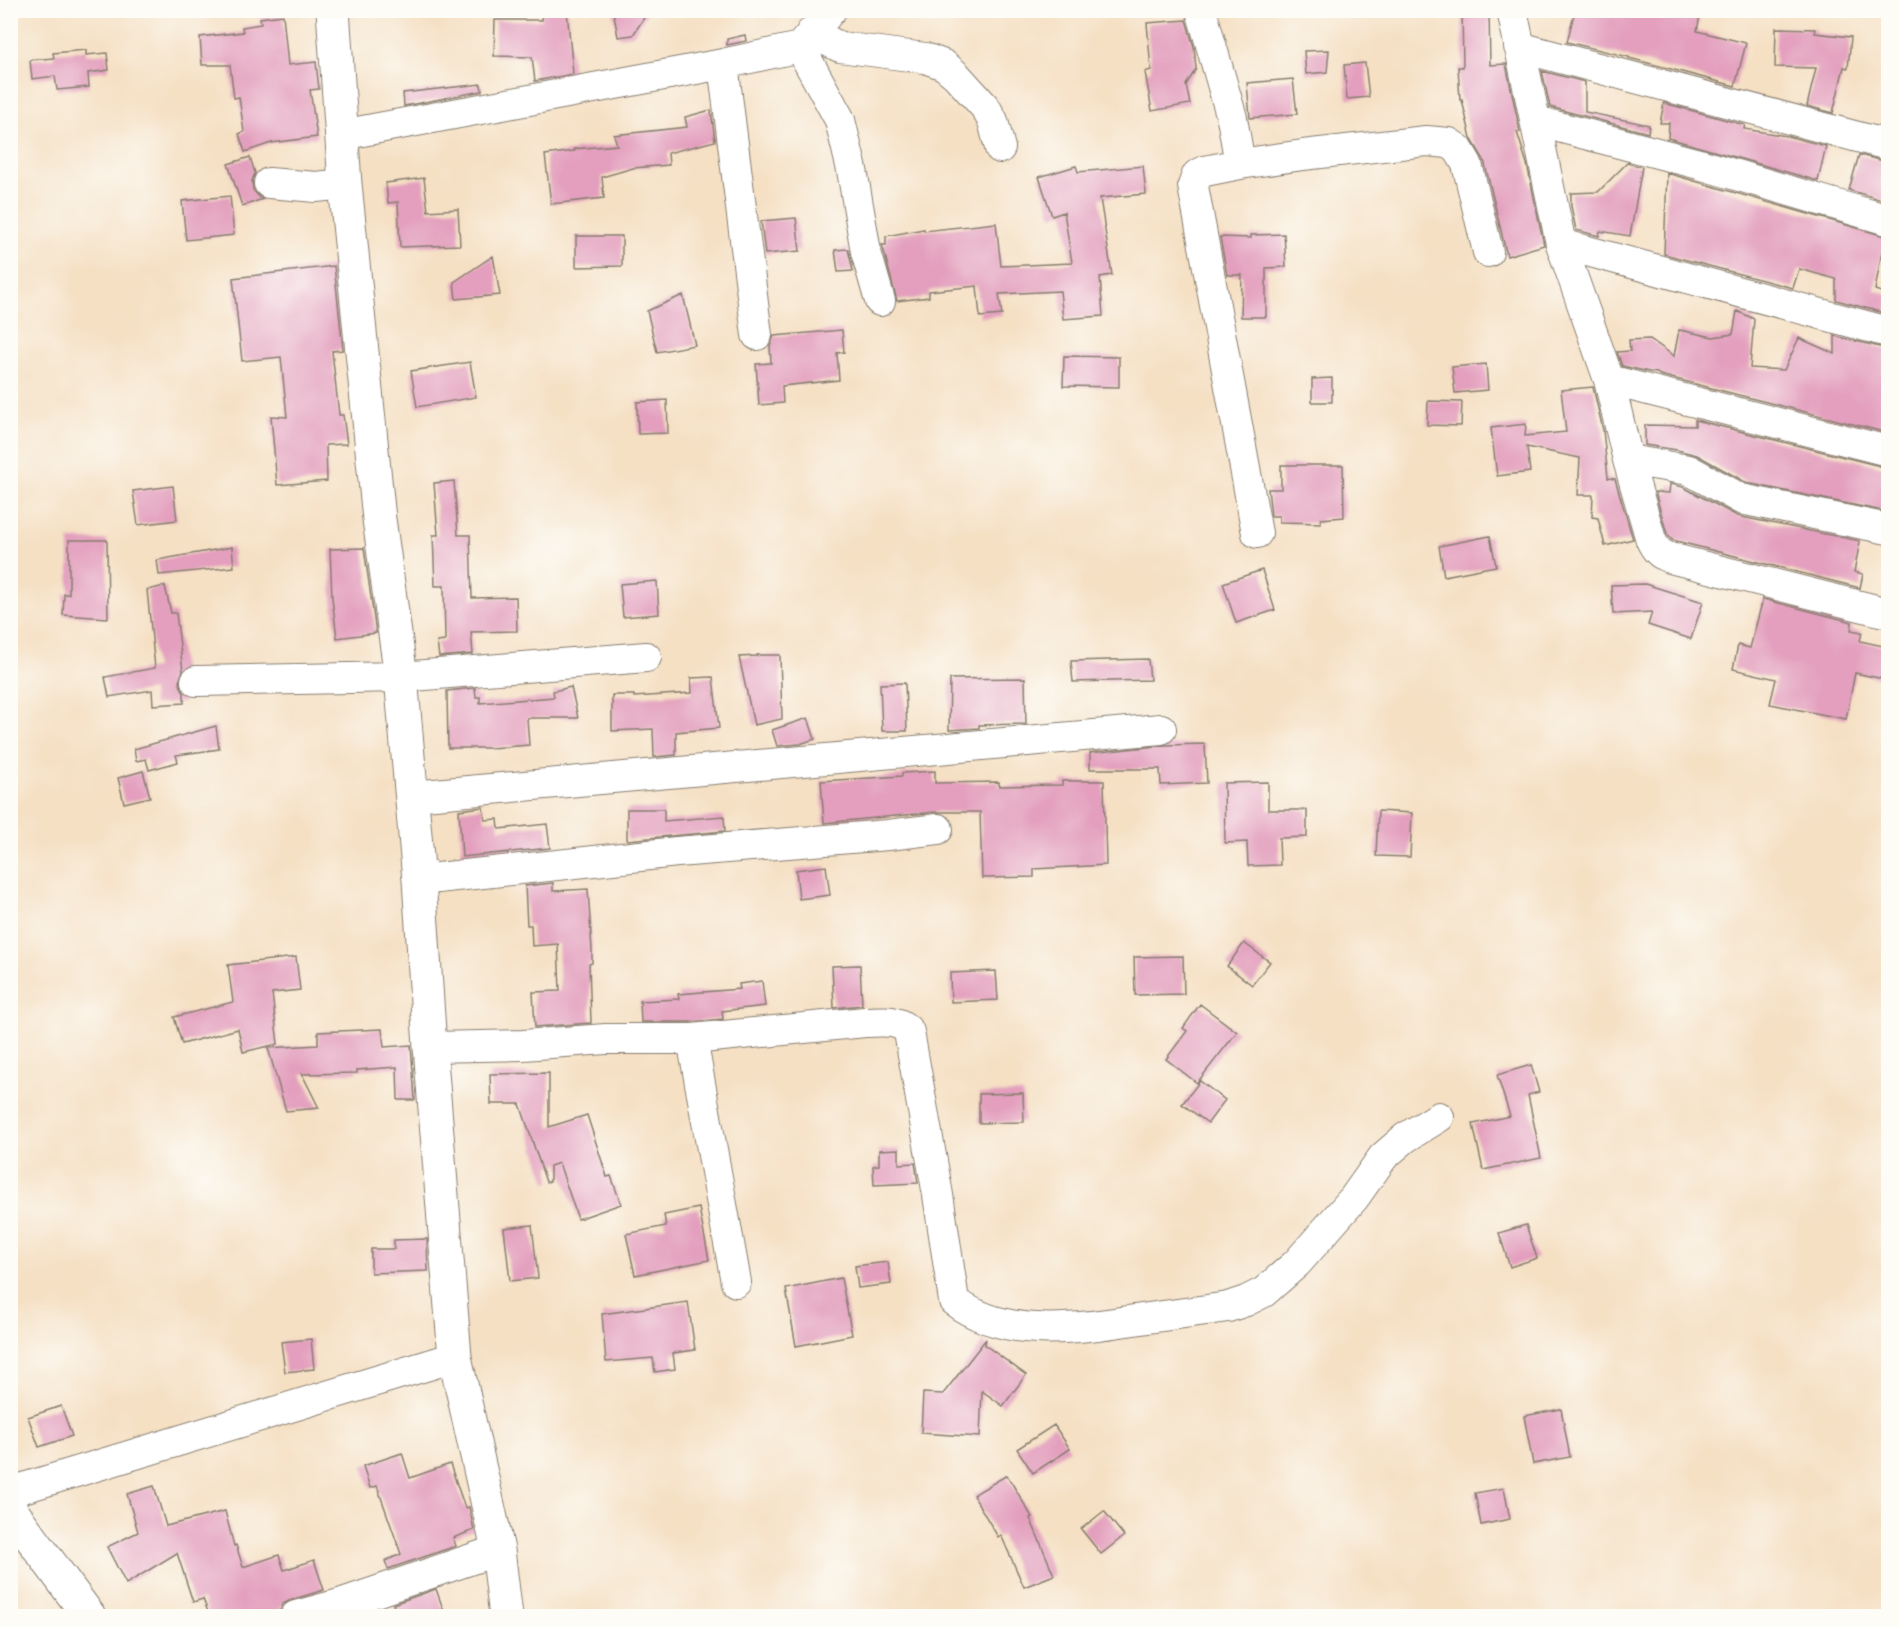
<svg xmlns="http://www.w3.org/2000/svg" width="1899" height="1627" font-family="Alegreya,serif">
  <rect width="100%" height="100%" fill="#fdfcf7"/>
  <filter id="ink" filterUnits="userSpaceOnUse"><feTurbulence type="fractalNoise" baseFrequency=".0167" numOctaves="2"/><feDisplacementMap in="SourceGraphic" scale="12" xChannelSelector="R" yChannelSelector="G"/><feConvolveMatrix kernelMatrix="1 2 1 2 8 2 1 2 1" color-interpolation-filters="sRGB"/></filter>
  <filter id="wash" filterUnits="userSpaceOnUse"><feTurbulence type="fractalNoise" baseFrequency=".008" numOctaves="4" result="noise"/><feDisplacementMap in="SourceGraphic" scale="24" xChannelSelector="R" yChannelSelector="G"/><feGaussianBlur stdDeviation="1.35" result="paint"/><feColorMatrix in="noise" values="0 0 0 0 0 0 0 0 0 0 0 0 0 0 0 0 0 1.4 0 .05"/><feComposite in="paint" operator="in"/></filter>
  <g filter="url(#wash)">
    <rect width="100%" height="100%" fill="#f5e0c4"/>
    <g id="blocks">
      <path fill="#e39fbd" d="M 541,10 L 567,10 L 573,74 L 535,81 L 532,57 L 494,56 L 495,20 L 542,20 Z
        M 613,10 L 649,10 L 633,35 L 618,37 Z
        M 1462,10 L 1489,10 L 1490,65 L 1506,64 L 1520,132 L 1517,132 L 1527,164 L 1544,245 L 1507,256 L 1484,160 L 1471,138 L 1462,100 L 1460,100 L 1458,67 L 1463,67 Z
        M 1575,10 L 1701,10 L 1697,31 L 1746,43 L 1735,86 L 1629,58 L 1629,57 L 1567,42 Z
        M 283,15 L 288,65 L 316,62 L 319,89 L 310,90 L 317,137 L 271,143 L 245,152 L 239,134 L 244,132 L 239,97 L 234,98 L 230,65 L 202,65 L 200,37 L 243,32 L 242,27 L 261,24 L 260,18 Z
        M 1186,20 L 1194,47 L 1196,69 L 1186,85 L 1190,104 L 1152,111 L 1145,72 L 1151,70 L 1147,23 Z
        M 1776,28 L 1815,29 L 1815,33 L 1851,37 L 1848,68 L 1844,67 L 1833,113 L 1807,106 L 1816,68 L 1775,67 Z
        M 745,35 L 746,41 L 727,45 L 727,39 Z
        M 86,50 L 86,55 L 107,53 L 109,70 L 88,73 L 89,87 L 57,90 L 55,76 L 32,79 L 30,60 L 54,58 L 53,53 Z
        M 1329,50 L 1327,72 L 1306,74 L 1304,51 Z
        M 1365,63 L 1369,97 L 1347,99 L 1344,65 Z
        M 1542,71 L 1585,82 L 1585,112 L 1649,125 L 1648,133 L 1550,107 Z
        M 1293,79 L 1297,114 L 1250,118 L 1247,83 Z
        M 481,84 L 482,91 L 404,106 L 403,93 Z
        M 1664,103 L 1745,125 L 1744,129 L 1787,136 L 1826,146 L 1818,181 L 1668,138 L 1669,123 L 1660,123 Z
        M 711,110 L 715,141 L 668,153 L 669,165 L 633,168 L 602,177 L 604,198 L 551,204 L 545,155 L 575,151 L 574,149 L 617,145 L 614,135 L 687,127 L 685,117 Z
        M 1859,155 L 1888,162 L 1888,202 L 1849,190 Z
        M 250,157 L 255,173 L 252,181 L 253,190 L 259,197 L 263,199 L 242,206 L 228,164 Z
        M 1627,163 L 1642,167 L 1630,236 L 1600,231 L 1599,236 L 1576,230 L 1571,206 L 1571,193 L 1598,192 Z
        M 1076,166 L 1078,172 L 1143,166 L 1146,194 L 1100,198 L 1112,275 L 1100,277 L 1103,316 L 1063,319 L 1060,291 L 999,294 L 1002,315 L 980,317 L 977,286 L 929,291 L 929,297 L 897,301 L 883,248 L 882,245 L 886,245 L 886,236 L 924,229 L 924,231 L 996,223 L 1001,266 L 1072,263 L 1064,212 L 1052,216 L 1039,177 Z
        M 1667,173 L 1888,237 L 1888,253 L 1882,251 L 1875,290 L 1888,294 L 1888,314 L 1836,300 L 1836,279 L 1799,269 L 1793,288 L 1664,254 Z
        M 424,178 L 428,211 L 458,209 L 460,245 L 400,247 L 398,202 L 388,203 L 386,183 Z
        M 230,196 L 234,235 L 186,240 L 182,201 Z
        M 796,218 L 800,251 L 765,254 L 761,221 Z
        M 1284,234 L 1286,267 L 1266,268 L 1266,317 L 1241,317 L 1242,275 L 1227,275 L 1220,237 L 1251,238 L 1251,235 Z
        M 576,236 L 622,236 L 622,266 L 576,267 Z
        M 848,249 L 853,271 L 838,272 L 835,250 Z
        M 493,256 L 500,295 L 456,299 L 454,282 Z
        M 334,266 L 343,350 L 332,351 L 339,415 L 343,415 L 347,444 L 326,445 L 327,481 L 277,485 L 271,416 L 287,417 L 281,357 L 242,361 L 233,278 Z
        M 683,295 L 695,345 L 657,352 L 647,311 Z
        M 1737,311 L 1754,319 L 1750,368 L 1784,370 L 1799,338 L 1835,354 L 1835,336 L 1888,349 L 1883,373 L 1888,374 L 1888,433 L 1660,375 L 1657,373 L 1649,372 L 1622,366 L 1617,352 L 1630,351 L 1629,340 L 1650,339 L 1674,356 L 1679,330 L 1713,337 L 1733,334 Z
        M 842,330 L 844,352 L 837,353 L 839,380 L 782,386 L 783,403 L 759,405 L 756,364 L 771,363 L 770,346 L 774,336 Z
        M 1064,356 L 1119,357 L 1119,387 L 1063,386 Z
        M 470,362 L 476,397 L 417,407 L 411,371 Z
        M 1486,364 L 1488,390 L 1455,393 L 1452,367 Z
        M 1332,378 L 1332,402 L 1312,402 L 1312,379 Z
        M 1593,387 L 1603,430 L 1608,478 L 1615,479 L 1633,539 L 1605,546 L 1598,518 L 1592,517 L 1593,495 L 1578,495 L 1580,458 L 1527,447 L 1530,472 L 1497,476 L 1491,428 L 1526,424 L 1525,436 L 1566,432 L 1561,390 Z
        M 667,400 L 668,433 L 638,434 L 637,402 Z
        M 1428,401 L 1462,402 L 1461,426 L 1427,425 Z
        M 1695,420 L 1888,468 L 1888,512 L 1747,483 L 1697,455 L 1677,450 L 1645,445 L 1645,425 L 1695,426 Z
        M 1281,465 L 1343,465 L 1344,517 L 1321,519 L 1321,523 L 1279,522 L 1279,516 L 1271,516 L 1268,489 L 1281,489 Z
        M 454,481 L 458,535 L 470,535 L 472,598 L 516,597 L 517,631 L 471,632 L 473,654 L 439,657 L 437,642 L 445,641 L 444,586 L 435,586 L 433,535 L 438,535 L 434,483 Z
        M 1670,484 L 1683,487 L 1737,516 L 1860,541 L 1854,572 L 1863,574 L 1860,588 L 1672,540 L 1667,534 L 1655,492 L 1669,493 Z
        M 173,486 L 177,520 L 138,525 L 133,491 Z
        M 1490,536 L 1496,566 L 1444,576 L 1439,546 Z
        M 69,540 L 107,540 L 108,618 L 63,615 L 64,594 L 69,594 Z
        M 232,547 L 234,567 L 159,575 L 157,560 Z
        M 364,548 L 376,633 L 337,638 L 332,598 L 330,549 Z
        M 1262,570 L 1275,610 L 1236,623 L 1223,583 Z
        M 657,581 L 659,614 L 623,617 L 620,584 Z
        M 1645,584 L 1703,602 L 1691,639 L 1648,625 L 1652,612 L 1613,614 L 1611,585 Z
        M 165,586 L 171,613 L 176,613 L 183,671 L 179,682 L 184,693 L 184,703 L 153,705 L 152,690 L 109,697 L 105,677 L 155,668 L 147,590 Z
        M 1763,599 L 1852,622 L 1851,630 L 1862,632 L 1860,641 L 1888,647 L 1888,680 L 1855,673 L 1846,719 L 1770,704 L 1776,679 L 1733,669 L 1738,645 L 1750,648 Z
        M 757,655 L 780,655 L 782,719 L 754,725 L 739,657 L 757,656 Z
        M 1148,659 L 1150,680 L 1073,682 L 1071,661 Z
        M 713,677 L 719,728 L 676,732 L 676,755 L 654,757 L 653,729 L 612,731 L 612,695 L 634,695 L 634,697 L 692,693 L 691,678 Z
        M 1025,678 L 1026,724 L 979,725 L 979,728 L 949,730 L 950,679 Z
        M 905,683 L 907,731 L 882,731 L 880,684 Z
        M 571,687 L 578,718 L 527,718 L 529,745 L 490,748 L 448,748 L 447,691 L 475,688 L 476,697 L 480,697 L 480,703 L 554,697 L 553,691 Z
        M 808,718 L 815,739 L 800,744 L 777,746 L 772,730 Z
        M 216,726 L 219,749 L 176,755 L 178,762 L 149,770 L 146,759 L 136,761 L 134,749 Z
        M 1205,744 L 1207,783 L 1161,785 L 1160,769 L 1090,769 L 1090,753 L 1166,745 Z
        M 143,771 L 150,797 L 124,803 L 118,778 Z
        M 935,771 L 935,783 L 999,782 L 999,786 L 1062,785 L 1062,781 L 1104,781 L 1106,865 L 1034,869 L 1034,877 L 982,878 L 980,812 L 936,812 L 824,823 L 821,781 L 902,776 L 902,773 Z
        M 1268,782 L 1268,810 L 1307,810 L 1307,837 L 1279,838 L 1280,865 L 1248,866 L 1247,842 L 1225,843 L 1224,783 Z
        M 483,807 L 485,820 L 498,819 L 499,829 L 547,824 L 550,848 L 462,857 L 459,810 Z
        M 627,809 L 664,809 L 664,821 L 724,816 L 725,831 L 627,840 Z
        M 1378,811 L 1412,813 L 1410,857 L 1376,856 Z
        M 826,866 L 830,895 L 799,899 L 796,870 Z
        M 553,883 L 553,891 L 588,889 L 592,950 L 592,963 L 589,964 L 591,1023 L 535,1027 L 533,992 L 560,991 L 558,944 L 532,946 L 531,925 L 527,925 L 525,886 Z
        M 1244,943 L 1270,962 L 1252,985 L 1227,966 Z
        M 1183,956 L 1184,994 L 1135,995 L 1134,957 Z
        M 296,957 L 300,990 L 272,993 L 278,1044 L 243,1052 L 238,1029 L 182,1044 L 174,1017 L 233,1002 L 228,965 Z
        M 860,965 L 862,1005 L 834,1008 L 832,966 Z
        M 996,971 L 998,1000 L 951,1002 L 950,973 Z
        M 762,981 L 765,1006 L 722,1011 L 723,1019 L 691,1022 L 641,1022 L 640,1001 L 679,999 L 678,994 L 740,989 L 739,984 Z
        M 1200,1004 L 1237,1032 L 1197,1083 L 1166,1059 L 1187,1031 L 1183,1028 Z
        M 382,1029 L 384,1047 L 411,1045 L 415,1100 L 398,1100 L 397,1067 L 357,1070 L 357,1073 L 302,1074 L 319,1108 L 286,1111 L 268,1048 L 318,1045 L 318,1032 Z
        M 1531,1065 L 1539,1092 L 1528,1095 L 1541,1158 L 1483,1170 L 1473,1124 L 1510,1116 L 1497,1075 Z
        M 549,1073 L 549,1127 L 587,1115 L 607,1177 L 611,1176 L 621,1204 L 578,1219 L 559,1163 L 550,1166 L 550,1182 L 546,1182 L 520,1104 L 491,1104 L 490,1074 Z
        M 1200,1081 L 1225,1100 L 1208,1123 L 1182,1104 Z
        M 1023,1093 L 1024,1122 L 979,1123 L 979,1094 Z
        M 899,1149 L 899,1164 L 915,1163 L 918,1183 L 874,1185 L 873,1166 L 879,1165 L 879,1150 Z
        M 699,1208 L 709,1260 L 635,1275 L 626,1234 L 666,1226 L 664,1215 Z
        M 532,1225 L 538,1278 L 510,1281 L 504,1228 Z
        M 1526,1225 L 1537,1258 L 1510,1267 L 1499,1233 Z
        M 427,1239 L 428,1271 L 371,1273 L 371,1249 L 394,1249 L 394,1240 Z
        M 888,1262 L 891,1284 L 858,1288 L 855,1266 Z
        M 841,1278 L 852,1335 L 796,1346 L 786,1289 Z
        M 688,1302 L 695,1350 L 673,1353 L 675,1369 L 655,1372 L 653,1358 L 606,1362 L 602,1314 Z
        M 311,1339 L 314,1369 L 285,1372 L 281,1342 Z
        M 986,1339 L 985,1345 L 1026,1375 L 1003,1406 L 982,1391 L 980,1437 L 921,1433 L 923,1393 L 943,1394 Z
        M 61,1406 L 72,1436 L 39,1447 L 28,1417 Z
        M 1561,1409 L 1570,1457 L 1533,1464 L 1524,1416 Z
        M 1054,1425 L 1070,1449 L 1033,1473 L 1017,1449 Z
        M 402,1453 L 410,1478 L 450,1464 L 465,1508 L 469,1507 L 474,1530 L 453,1538 L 456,1546 L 388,1569 L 385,1561 L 401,1554 L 377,1486 L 370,1488 L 363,1466 Z
        M 1007,1475 L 1032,1517 L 1030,1518 L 1054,1575 L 1024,1587 L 1001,1535 L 998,1537 L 973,1495 Z
        M 154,1486 L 166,1526 L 225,1511 L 234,1546 L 236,1545 L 243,1567 L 279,1555 L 284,1570 L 314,1560 L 324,1590 L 291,1600 L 283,1604 L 280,1611 L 279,1617 L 210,1617 L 203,1599 L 193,1602 L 177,1553 L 126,1584 L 107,1547 L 138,1532 L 127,1494 Z
        M 1504,1488 L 1510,1519 L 1481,1525 L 1475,1493 Z
        M 1104,1511 L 1124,1536 L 1101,1554 L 1081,1529 Z
        M 436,1589 L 446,1617 L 397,1617 L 393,1604 Z"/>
    </g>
  </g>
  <g filter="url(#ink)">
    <use href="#blocks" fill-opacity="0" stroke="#887e70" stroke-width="1.5"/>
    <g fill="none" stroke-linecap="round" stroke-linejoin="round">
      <defs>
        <path id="minor" d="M 1201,10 L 1232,118 L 1240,164
          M 1512,10 L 1561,244 L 1609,380 L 1628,460 L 1651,540 C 1656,550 1659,554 1670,558 L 1888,613
          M 811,33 L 840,47 L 925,58 L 944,65 L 956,75 L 985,107 L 993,121 L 1000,148
          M 800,47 L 840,120 L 852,170 L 866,252 L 880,301
          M 1519,47 L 1888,145
          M 723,64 L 757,335
          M 1536,121 L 1699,164 L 1888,220
          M 341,135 L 723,64 L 800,47 L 831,10
          M 269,183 L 316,187 L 345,184
          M 1561,244 L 1888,332
          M 1609,380 L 1888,451
          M 1628,460 L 1689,470 L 1741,499 L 1888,529
          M 1257,533 L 1193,186 L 1197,175 L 1205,171 L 1240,164 L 1303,155 L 1426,141 L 1449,143 L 1458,149 L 1467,164 L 1488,252
          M 196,681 L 401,677 L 646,657
          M 412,796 L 1161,729
          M 419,880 L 677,852 L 888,835 L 938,829
          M 692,1039 L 736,1282
          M 430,1047 L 523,1045 L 606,1039 L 692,1039 L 865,1022 C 881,1022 899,1018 909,1032 L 938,1195 L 954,1301 C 1007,1341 1081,1328 1141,1319 C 1170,1315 1199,1311 1228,1307 L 1246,1301 L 1264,1292 L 1297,1263 L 1354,1198 L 1383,1157 L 1405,1138 L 1439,1117
          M 10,1492 L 455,1357
          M 296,1616 L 340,1604 L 498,1550"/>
        <path id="major" d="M 333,10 L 345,184 L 379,519 L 401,677 L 419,880 L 430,1047 L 455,1357 L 498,1550 L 506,1616
          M 10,1509 L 89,1616"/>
      </defs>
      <use href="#minor" stroke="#887e70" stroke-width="32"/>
      <use href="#major" stroke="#887e70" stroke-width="35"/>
      <use href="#minor" stroke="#fff" stroke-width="30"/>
      <use href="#major" stroke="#fff" stroke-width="33"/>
    </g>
  </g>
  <rect width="1899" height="1627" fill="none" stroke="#fdfcf7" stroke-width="36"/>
</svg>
